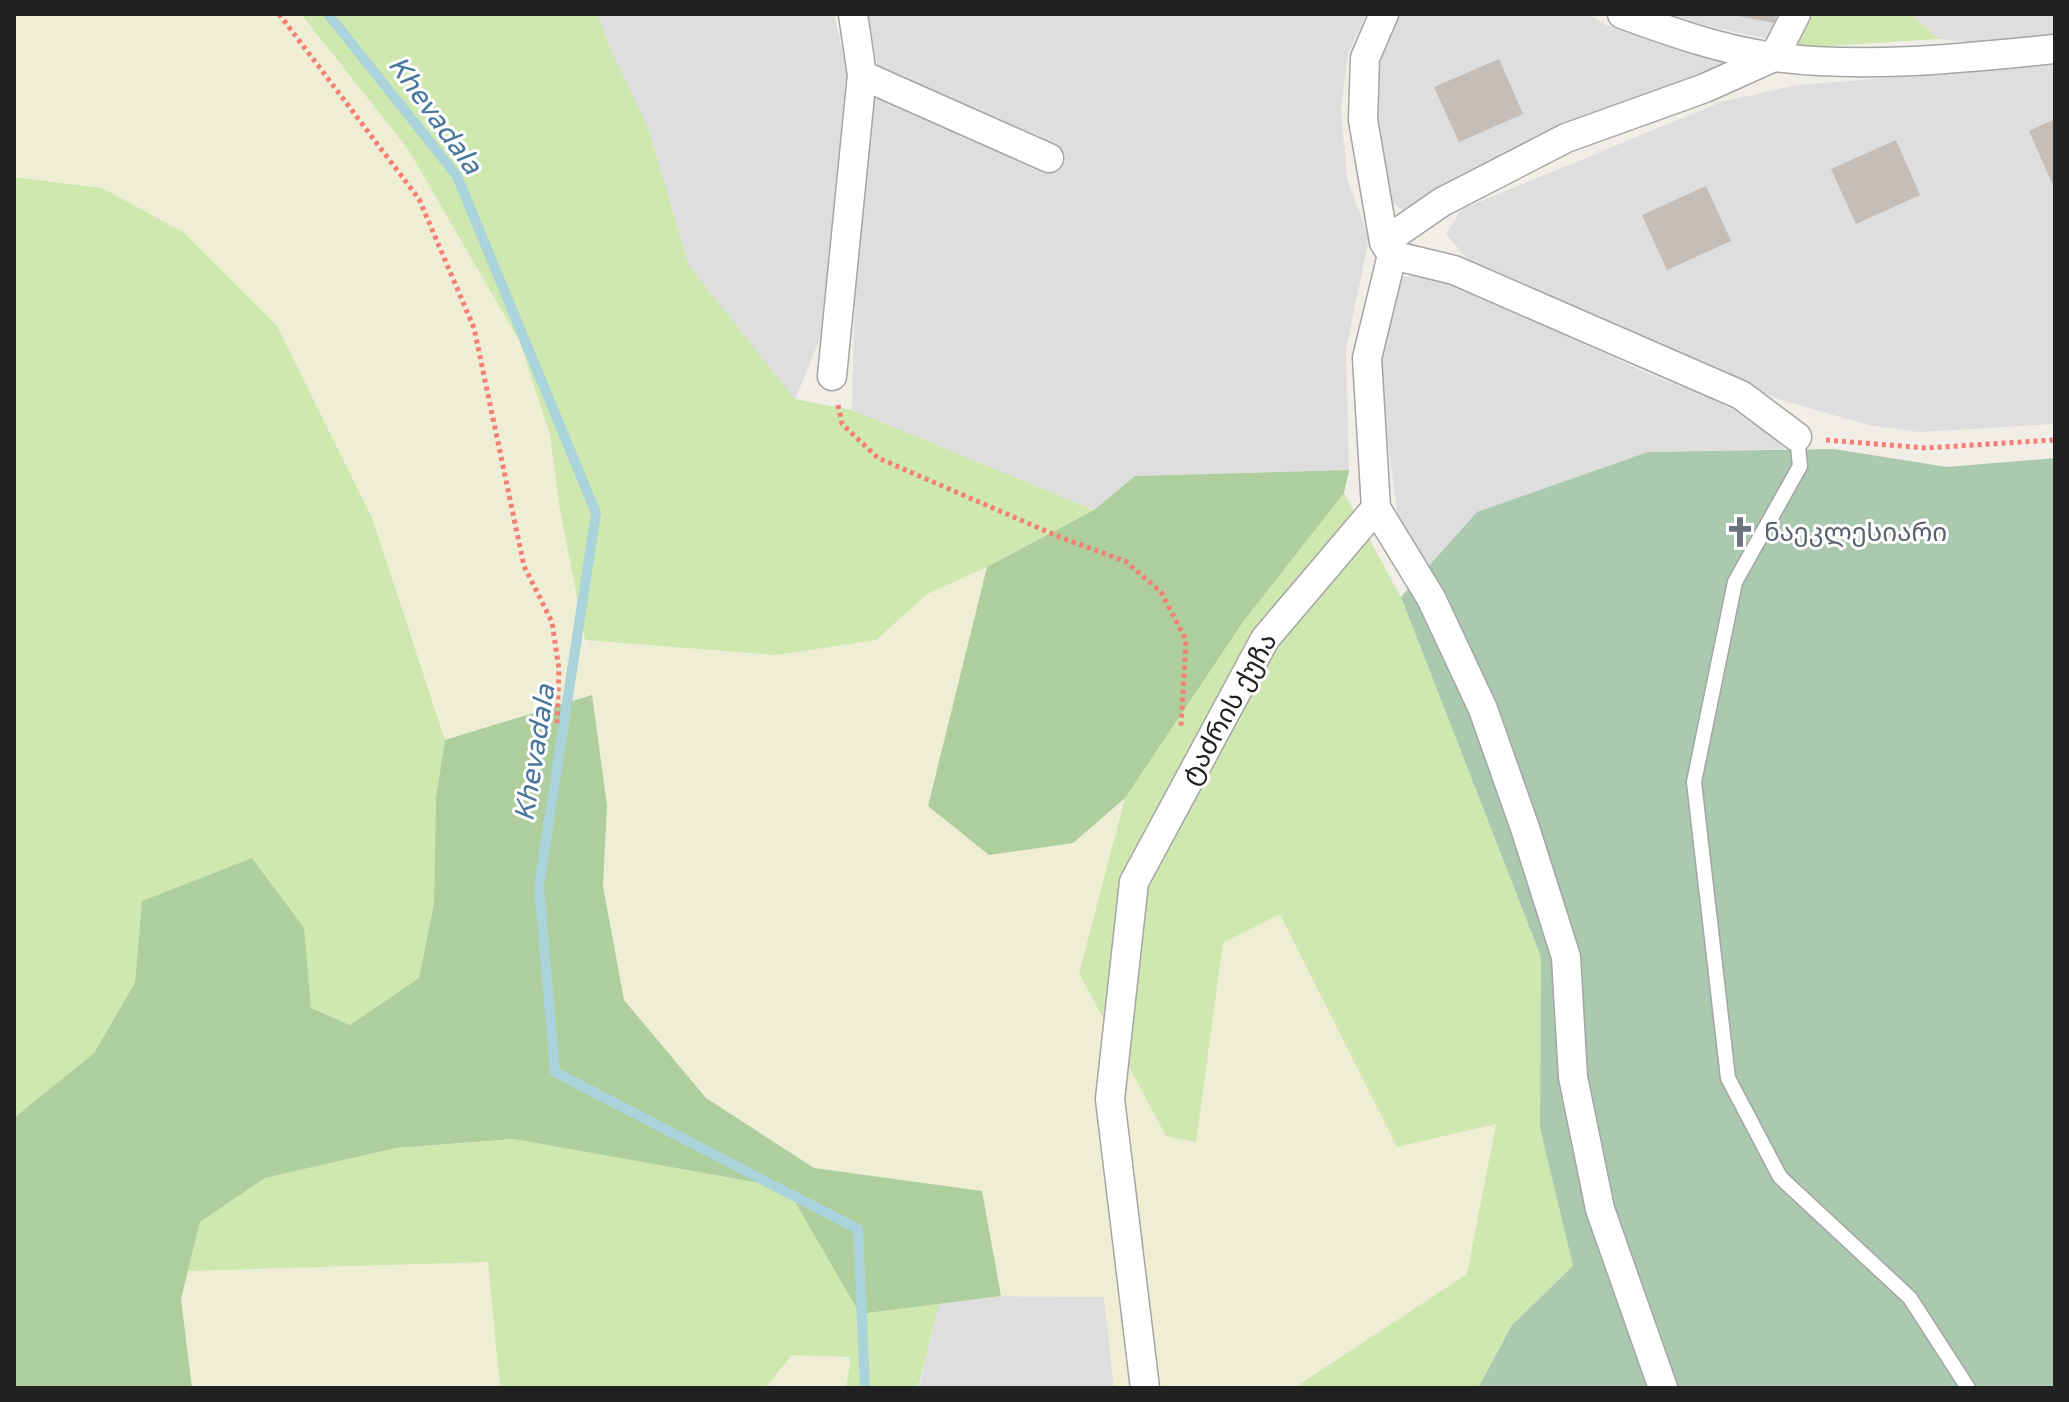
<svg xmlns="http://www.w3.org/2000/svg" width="2069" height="1402" font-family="'Varela Round','Noto Sans Georgian',sans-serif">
  <rect width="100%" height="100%" fill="#f1eee8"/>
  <path fill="#dfdede" d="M 598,14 L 834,14 L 847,71 L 841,148 L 820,338 L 795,400 L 689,266 L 648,127 L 611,51 Z
    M 867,14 L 1366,14 L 1348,54 L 1341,109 L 1347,179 L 1369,238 L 1346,350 L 1349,470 L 1135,476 L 1094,510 L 852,410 L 855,294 L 870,93 L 1036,165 L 1048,142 L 878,67 Z
    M 1400,14 L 1588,14 L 1606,25 L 1731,62 L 1558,127 L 1405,212 L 1392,202 L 1374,96 L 1383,49 Z
    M 1654,14 L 1785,14 L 1772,40 Z
    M 1911,14 L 2055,14 L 2055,36 L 1978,43 L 1939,39 Z
    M 2055,65 L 2055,424 L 1919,432 L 1868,425 L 1781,400 L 1469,261 L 1446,234 L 1462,209 L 1721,102 L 1797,85 Z
    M 1424,275 L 1477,294 L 1647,373 L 1710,398 L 1764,425 L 1784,449 L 1648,452 L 1477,512 L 1425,570 L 1398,518 L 1378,366 L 1400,277 Z
    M 1001,1296 L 1104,1297 L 1114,1388 L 919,1388 L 939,1304 Z"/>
  <path fill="#edeed4" d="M 14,14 L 301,14 L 408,149 L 520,342 L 550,435 L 587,667 L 585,640 L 776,655 L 875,640 L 927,594 L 987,567 L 928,806 L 1073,843 L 1125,798 L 1079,972 L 1167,1136 L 1196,1141 L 1223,943 L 1280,914 L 1397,1147 L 1496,1123 L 1467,1274 L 1294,1388 L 1114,1388 L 1104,1297 L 1001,1296 L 981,1191 L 814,1168 L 706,1098 L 624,1000 L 603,886 L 607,805 L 592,695 L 445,740 L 372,518 L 277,326 L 102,188 L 14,177 Z
    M 489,1262 L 500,1388 L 192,1388 L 181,1299 L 188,1271 Z
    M 792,1355 L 852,1357 L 846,1388 L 765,1388 Z"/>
  <path fill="#cee8b0" d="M 301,14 L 598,14 L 611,51 L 648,127 L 689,266 L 795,399 L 852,410 L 1094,510 L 987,567 L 927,594 L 876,640 L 776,655 L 585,640 L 559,504 L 550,435 L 520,342 L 408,149 Z
    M 1813,14 L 1911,14 L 1939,39 L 1795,48 Z
    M 14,177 L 102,188 L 183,232 L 277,326 L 372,518 L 445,740 L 436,797 L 434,903 L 419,978 L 350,1025 L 311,1008 L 303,928 L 252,858 L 142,901 L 135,983 L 94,1053 L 14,1118 Z
    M 1344,493 L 1401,597 L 1541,957 L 1540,1128 L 1573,1266 L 1512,1325 L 1478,1388 L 1294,1388 L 1467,1274 L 1496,1124 L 1397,1147 L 1280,914 L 1223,943 L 1196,1142 L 1166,1136 L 1079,973 L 1125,798 L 1243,622 Z
    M 515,1139 L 788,1188 L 860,1314 L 939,1304 L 918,1388 L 846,1388 L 851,1357 L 792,1355 L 765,1388 L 500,1388 L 488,1262 L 188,1271 L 200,1222 L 265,1178 L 396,1148 Z"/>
  <path fill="#aece9e" d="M 1349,470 L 1344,493 L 1243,622 L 1125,798 L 1073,843 L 989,855 L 928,806 L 987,567 L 1094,510 L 1135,476 Z
    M 592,695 L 607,805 L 603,886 L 624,1000 L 706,1098 L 814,1168 L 982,1191 L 1001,1296 L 860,1314 L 787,1188 L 514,1139 L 396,1148 L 265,1178 L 200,1222 L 181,1299 L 192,1388 L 14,1388 L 14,1118 L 94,1053 L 135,983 L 142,901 L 252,858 L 304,928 L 311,1008 L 350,1025 L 419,978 L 434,903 L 436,797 L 445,740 Z"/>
  <path fill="#aac9ae" d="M 1834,449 L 1947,467 L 2055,458 L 2055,1388 L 1478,1388 L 1512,1325 L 1573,1266 L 1540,1128 L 1541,957 L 1401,597 L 1477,512 L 1648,452 Z"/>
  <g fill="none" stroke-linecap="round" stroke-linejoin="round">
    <path stroke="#aad3dc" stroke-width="10" d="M 328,14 L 457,176 L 596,513 L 539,886 L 555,1072 L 858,1229 L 865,1388"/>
  </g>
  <path fill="#c5bdb7" d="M 1727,14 L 1776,14 L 1775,23 Z
    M 1499,59 L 1523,114 L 1459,142 L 1434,87 Z
    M 2055,119 L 2055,190 L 2029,131 Z
    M 1896,140 L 1920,195 L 1856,224 L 1831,169 Z
    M 1706,186 L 1731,241 L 1667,270 L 1642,215 Z"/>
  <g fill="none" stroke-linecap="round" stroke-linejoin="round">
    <defs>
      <path id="service" d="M 1797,437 L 1800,466 L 1735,582 L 1694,782 L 1728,1078 L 1780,1177 L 1910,1298 L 1968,1388"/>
      <path id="minor" d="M 1622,14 C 1671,32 1722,50 1774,57 C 1866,69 1964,58 2055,49
        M 862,75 L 1049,158
        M 1384,242 L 1442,202 L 1566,138 L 1705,88 L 1774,57 L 1796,14
        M 1392,255 L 1454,270 L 1741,395 L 1797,437
        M 832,376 L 862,75 L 853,14
        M 1376,508 L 1431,598 L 1483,709 L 1525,828 L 1566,957 L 1573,1077 L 1600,1209 L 1663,1388
        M 1145,1388 L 1110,1099 L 1134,882 L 1265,639 L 1376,508 L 1367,358 L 1392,255 L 1384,242 L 1363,120 L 1365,58 L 1384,14"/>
    </defs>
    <use href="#service" stroke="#a5a5a5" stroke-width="17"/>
    <use href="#minor" stroke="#a5a5a5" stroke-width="31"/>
    <path stroke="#f57e75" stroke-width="5" stroke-dasharray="4 4" stroke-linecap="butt" d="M 279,14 L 419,199 L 474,328 L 524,566 L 552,622 L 559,669 L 557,724
      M 838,405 L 842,424 L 878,458 L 1062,538 L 1125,561 L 1161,592 L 1186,640 L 1181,727
      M 1826,440 L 1926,448 L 2055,440"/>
    <use href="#service" stroke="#fff" stroke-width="14"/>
    <use href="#minor" stroke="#fff" stroke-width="28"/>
  </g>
  <defs>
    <symbol id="church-bare" viewBox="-9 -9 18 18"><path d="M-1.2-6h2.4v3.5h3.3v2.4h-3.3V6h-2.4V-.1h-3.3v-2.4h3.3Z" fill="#6b7280" stroke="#fff" stroke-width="2.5" paint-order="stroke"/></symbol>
  </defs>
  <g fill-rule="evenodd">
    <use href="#church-bare" x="1718" y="510" width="44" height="44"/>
  </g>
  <g text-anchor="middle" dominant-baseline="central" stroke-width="6" stroke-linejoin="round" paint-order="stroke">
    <g font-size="26" fill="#5b616d" stroke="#fff" text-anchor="start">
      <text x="1764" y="532">ნაეკლესიარი</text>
    </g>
    <g font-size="26" fill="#212121" stroke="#fff">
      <text transform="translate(1229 709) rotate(-61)">ტაძრის ქუჩა</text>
    </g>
    <g font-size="28" font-style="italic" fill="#4a779e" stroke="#fff">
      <text transform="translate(435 115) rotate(54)">Khevadala</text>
      <text transform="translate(535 753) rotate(-81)">Khevadala</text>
    </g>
  </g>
  <rect width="2069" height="1402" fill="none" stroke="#212121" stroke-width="32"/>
</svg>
